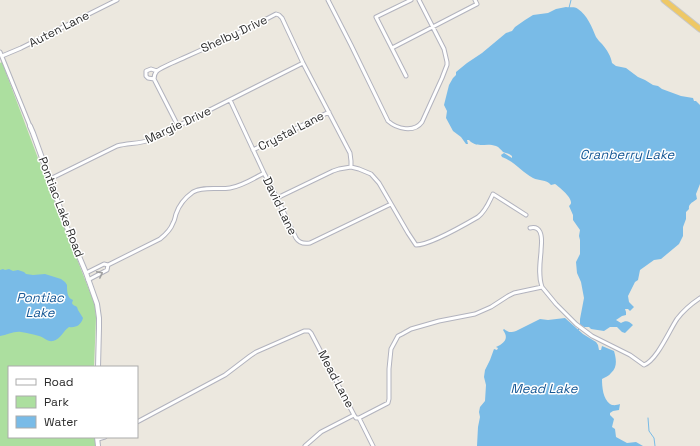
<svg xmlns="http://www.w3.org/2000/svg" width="700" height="446" font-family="'Space Grotesk',sans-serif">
  <rect width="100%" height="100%" fill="#ece8df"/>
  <path fill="#acdf9f" d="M 2,62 L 45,177 L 95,305 L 96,317 L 94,367 L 9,367 L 9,437 L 95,437 L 95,446 L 0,446 L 0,63 Z"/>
  <path fill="#79bbe7" d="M 566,7 C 570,8 574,6 578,9 C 587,15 592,27 596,37 C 598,40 600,42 602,44 C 607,50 611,56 612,63 L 616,66 L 626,68 L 638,77 L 645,80 L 653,85 L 658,86 L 662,89 L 681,96 L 693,98 L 694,101 L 696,101 L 700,105 L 700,184 L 696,194 L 697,199 C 693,202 688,204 689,209 L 686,212 L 686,219 L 683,227 L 683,236 L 679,244 L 661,259 L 654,260 L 640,270 L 638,280 L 635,282 L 628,296 L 629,302 L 634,307 L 630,311 L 628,309 L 625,309 L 626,312 L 626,315 L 622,316 L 616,320 L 621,323 C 626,320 629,321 633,325 L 625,333 L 622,332 L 617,327 L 610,327 L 604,331 L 591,329 L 589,327 L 584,327 L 580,324 L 580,319 L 584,298 L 581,282 L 577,273 L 576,262 L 580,254 L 580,240 L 579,236 L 580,230 L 573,220 L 573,215 L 569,206 C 570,205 571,204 571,203 C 572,197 559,187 555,184 L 551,185 C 546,179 539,181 533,178 C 522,172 514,161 502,157 L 501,155 L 504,153 L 512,158 L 512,156 C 509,153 507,154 503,152 C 501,150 499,147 496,146 C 486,142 477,149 469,140 L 467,140 L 468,144 L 466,144 L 461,137 L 453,131 L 446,118 L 447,111 L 444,105 L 449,85 L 453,78 L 456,75 L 456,72 L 467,63 L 482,53 L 506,33 L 512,31 L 515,27 L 525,20 L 533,15 L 548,13 L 556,9 Z
    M 3,269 L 5,270 L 9,269 L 13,271 L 18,270 L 24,272 L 26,274 L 33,275 L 45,274 L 61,279 L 65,282 L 67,285 C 67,291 67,298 73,300 L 72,303 C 73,306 75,305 77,307 L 78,310 L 83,318 C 81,325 76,328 69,327 C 63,331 61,339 53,341 C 47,342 44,337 39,336 C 33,334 27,333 21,332 C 14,331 7,335 0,336 L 0,270 Z
    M 565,318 L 583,334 L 596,342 L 598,345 L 599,350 L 601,350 L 602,346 L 614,351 C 616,358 618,367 611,373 C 609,376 605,377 602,379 C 602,387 603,399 610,404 C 613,406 617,405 620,404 L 619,410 L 613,411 L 610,413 L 610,415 L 614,419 L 612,427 L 615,429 L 616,437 L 627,443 L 636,442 L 643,446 L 477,446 L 478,427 L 480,417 L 479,412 L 480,407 L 485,401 L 486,385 L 484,377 L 485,370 L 490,360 L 494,349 L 497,350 L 498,348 L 496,347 C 505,343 509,338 503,330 L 504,329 C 508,332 510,333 516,331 L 540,319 L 548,320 Z"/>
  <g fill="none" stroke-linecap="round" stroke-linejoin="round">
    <path stroke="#79bbe7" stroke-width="1" d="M 569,8 L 571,0
      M 578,330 L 582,326
      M 648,418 L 649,431 L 654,438 L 655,446"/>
    <defs>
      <path id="minor" d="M 328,0 L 351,45 L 388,121 C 397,129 414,133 422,122 L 442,78 L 447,65 L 447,62 L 444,49 L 419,0
        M 392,48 L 477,4 L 475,0
        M 0,52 L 30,126
        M 2,56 L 21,48 L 117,0
        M 406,76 L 376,17 L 411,0
        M 154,79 L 148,78 L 146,76 L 146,71 L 151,69 L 157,71
        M 230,100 L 264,173 L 277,198 L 296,238 C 299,243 304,244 310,243 L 391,204
        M 178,126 L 154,79 C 154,76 154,74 157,71 C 163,66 182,59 190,55 C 219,42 248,29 276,14 L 279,15 L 282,18 L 303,63 L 350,153 L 351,161 L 351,167
        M 253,150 L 329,112
        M 50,179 L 117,146 C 128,143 139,144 150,140 L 303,63
        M 277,198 L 333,171 L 339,169 L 351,167 L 359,169 L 371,174 L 379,183 L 408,233 L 416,245 C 429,245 466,224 478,217 C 486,211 489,202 493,194 L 526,215
        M 530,228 C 534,227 538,228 540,232 C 543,238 541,245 541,252 C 540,263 538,276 542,287
        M 86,273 L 104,264 L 108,265 L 160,239 C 165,235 171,229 173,223 C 175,220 175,217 176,214 C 179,205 186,197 193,192 C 204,186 218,190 230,188 C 242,186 253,179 264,173
        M 88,280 L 107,270 L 108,265
        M 359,418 L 373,446
        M 137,422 L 225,375 L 250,356 L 256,352 L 304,331 L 309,331 L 311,333 L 354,415 L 356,418 L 359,418 L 388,403 L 389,399 L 389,369 L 391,349 L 398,336 L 402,334 L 411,329 L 439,321 L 475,314 L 491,307 L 508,296 L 514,293 L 542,287 L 556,304 L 576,324 L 592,336 L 630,355 L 644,365 C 657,360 669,331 677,319 C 683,311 691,304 700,298
        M 98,439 L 105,437
        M 305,446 L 321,432 L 354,415"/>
      <path id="tertiary" d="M 30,126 L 33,133 L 68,230 L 86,273 L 97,304 L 99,318 L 99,328 L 98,367
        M 97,437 L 98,446"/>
      <path id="trunk" d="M 664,0 L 700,29"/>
    </defs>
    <use href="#minor" stroke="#b2b3be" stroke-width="5"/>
    <use href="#tertiary" stroke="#b2b3be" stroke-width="6"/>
    <use href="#trunk" stroke="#c8c8c8" stroke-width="7"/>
    <use href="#minor" stroke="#fff" stroke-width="3"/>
    <use href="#tertiary" stroke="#fff" stroke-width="4"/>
    <use href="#trunk" stroke="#eec866" stroke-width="5"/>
  </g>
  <defs><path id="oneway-chevron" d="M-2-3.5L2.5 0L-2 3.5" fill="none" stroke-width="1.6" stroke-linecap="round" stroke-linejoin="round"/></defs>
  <use stroke="#a0a0a0" href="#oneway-chevron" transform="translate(100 274) rotate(-28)"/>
  <g text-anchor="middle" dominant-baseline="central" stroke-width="3" stroke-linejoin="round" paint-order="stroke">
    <g font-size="12" fill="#2c2c2c" stroke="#fff">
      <text transform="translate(59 29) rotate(-27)">Auten Lane</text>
      <text transform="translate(234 34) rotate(-25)">Shelby Drive</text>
      <text transform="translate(178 125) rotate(-25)">Margie Drive</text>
      <text transform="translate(291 131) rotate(-27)">Crystal Lane</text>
      <text transform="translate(280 206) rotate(64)">David Lane</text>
      <text transform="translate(61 207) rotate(69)">Pontiac Lake Road</text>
      <text transform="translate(336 379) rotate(62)">Mead Lane</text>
    </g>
    <g font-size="13" font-style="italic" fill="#165895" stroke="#fff">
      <text x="627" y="154">Cranberry Lake</text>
      <text x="40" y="297">Pontiac<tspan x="40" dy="15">Lake</tspan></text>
      <text x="544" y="388">Mead Lake</text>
    </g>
  </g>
  <rect x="8" y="366" width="130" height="72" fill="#ffffff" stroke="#ababab"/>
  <rect x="16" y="379" width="20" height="6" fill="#ffffff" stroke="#ababab"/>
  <text x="44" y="386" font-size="12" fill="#2c2c2c">Road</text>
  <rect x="16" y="396" width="20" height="12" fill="#acdf9f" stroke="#ababab"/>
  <text x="44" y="406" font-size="12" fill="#2c2c2c">Park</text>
  <rect x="16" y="416" width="20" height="12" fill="#79bbe7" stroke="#ababab"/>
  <text x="44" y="426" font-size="12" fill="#2c2c2c">Water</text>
</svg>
